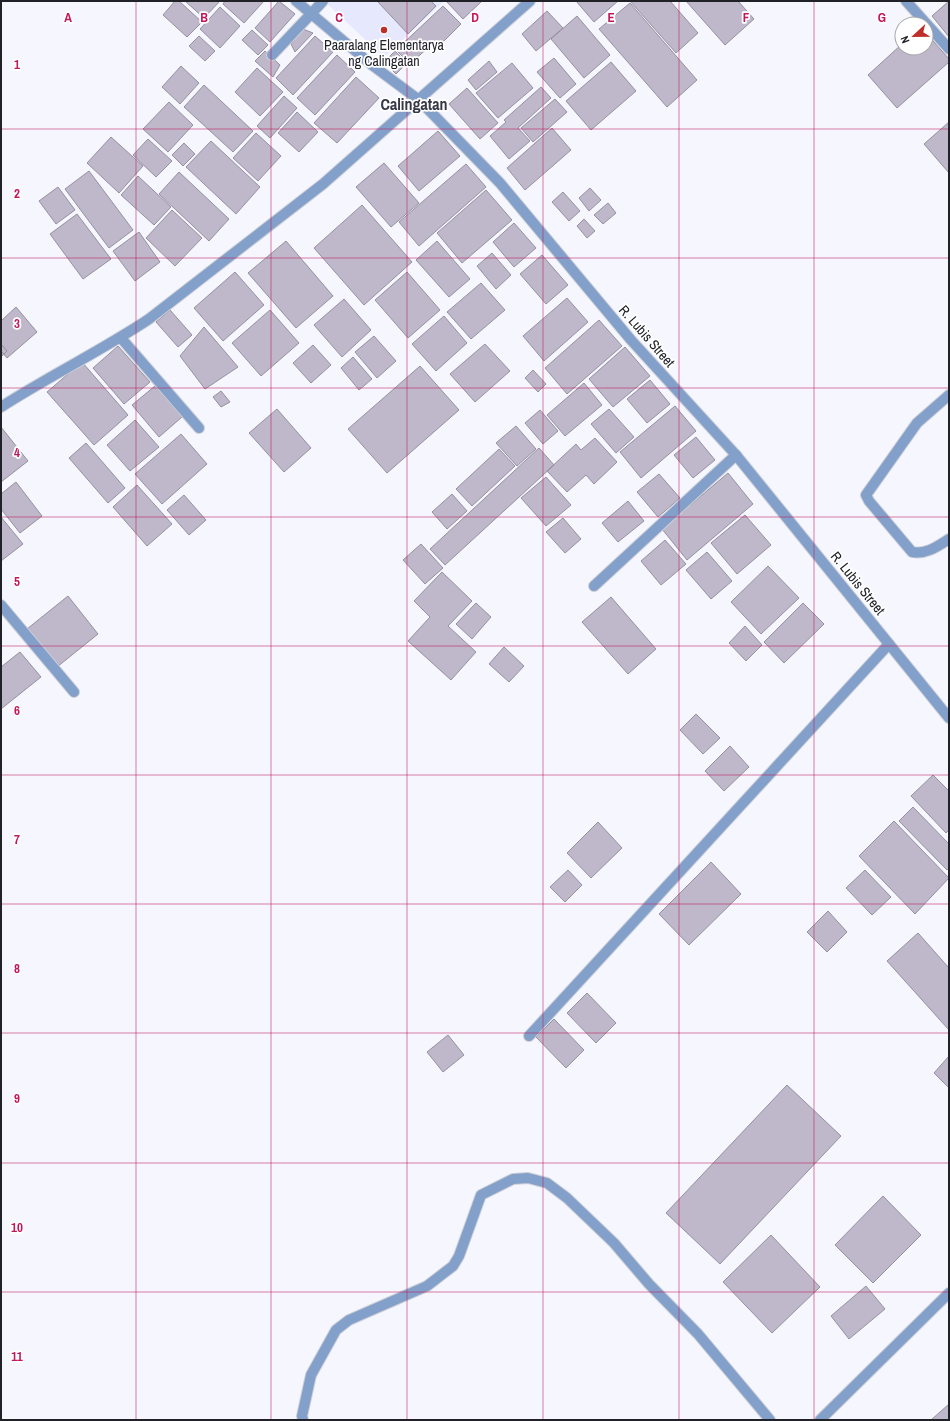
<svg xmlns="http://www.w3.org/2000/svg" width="950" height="1421" font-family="'Archivo Narrow',sans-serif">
  <rect width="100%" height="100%" fill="#f5f6fe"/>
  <path fill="#e6e8fd" d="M 324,1 L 441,1 L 442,3 L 384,57 Z"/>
  <path fill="#beb8ca" stroke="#9690a1" d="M 175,1 L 179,1 L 202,22 L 187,37 L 163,15 Z
    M 185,1 L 220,1 L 204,18 Z
    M 225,1 L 264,1 L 244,23 L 223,4 Z
    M 279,1 L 295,14 L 270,42 L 255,28 Z
    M 377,1 L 431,1 L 436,6 L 408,34 Z
    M 446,1 L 482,1 L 463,19 Z
    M 576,1 L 618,1 L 594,22 Z
    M 630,1 L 670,1 L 698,33 L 676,53 Z
    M 686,1 L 738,1 L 754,19 L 725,45 Z
    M 949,1 L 949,37 L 932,16 Z
    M 630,3 L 697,80 L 667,107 L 599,29 Z
    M 443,6 L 461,24 L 436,49 L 432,44 L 410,64 L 396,50 Z
    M 220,7 L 240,26 L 220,48 L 200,29 Z
    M 547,11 L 563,28 L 536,51 L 522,34 Z
    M 577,16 L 610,55 L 584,78 L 551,39 Z
    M 303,29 L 313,33 L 295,52 L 291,44 Z
    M 252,30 L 268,45 L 258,55 L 242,40 Z
    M 926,33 L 949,59 L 949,62 L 897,108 L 868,75 L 902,44 L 902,48 L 926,48 Z
    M 199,36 L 215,51 L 205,61 L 189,46 Z
    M 315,36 L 333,52 L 293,95 L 276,78 Z
    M 265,51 L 280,65 L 273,77 L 255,61 Z
    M 395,51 L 407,63 L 396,74 L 384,62 Z
    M 337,55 L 355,72 L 315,115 L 297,98 Z
    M 554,58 L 576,84 L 560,98 L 537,72 Z
    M 489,61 L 497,72 L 476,90 L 468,80 Z
    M 611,62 L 636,91 L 591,130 L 566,101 Z
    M 512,63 L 533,88 L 498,118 L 476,93 Z
    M 181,66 L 199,83 L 180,104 L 162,87 Z
    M 257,68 L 283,92 L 260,116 L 235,92 Z
    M 356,77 L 379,98 L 337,143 L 314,123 Z
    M 204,85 L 253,131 L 233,152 L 184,107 Z
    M 541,87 L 551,98 L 518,128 L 530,141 L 509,159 L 490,136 L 506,122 L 504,120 Z
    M 467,88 L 498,123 L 480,139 L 449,104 Z
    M 284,96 L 297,108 L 270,138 L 257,126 Z
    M 555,99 L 567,112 L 533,142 L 521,128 Z
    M 169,102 L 193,125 L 168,152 L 143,129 Z
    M 297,112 L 318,132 L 299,152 L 278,133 Z
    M 949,122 L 949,173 L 924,144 Z
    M 552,128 L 571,150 L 525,190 L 507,168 Z
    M 438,131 L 460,156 L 419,191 L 398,166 Z
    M 256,133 L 281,156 L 258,181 L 233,158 Z
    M 111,137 L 143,166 L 119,193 L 87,163 Z
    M 148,139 L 172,161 L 156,177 L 133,155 Z
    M 211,141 L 260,187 L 236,214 L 186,167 Z
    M 184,143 L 195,154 L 183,166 L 172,155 Z
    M 384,163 L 419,203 L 391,227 L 356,187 Z
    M 466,164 L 486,187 L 419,246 L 399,222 Z
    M 89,171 L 133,230 L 109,248 L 65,189 Z
    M 179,172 L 229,219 L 209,241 L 159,194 Z
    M 138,176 L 171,207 L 154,225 L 121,195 Z
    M 58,187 L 75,210 L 56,224 L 39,201 Z
    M 590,188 L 601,200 L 589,211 L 579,198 Z
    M 486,190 L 512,220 L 462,263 L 437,233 Z
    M 563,192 L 580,211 L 569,221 L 552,202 Z
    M 608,203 L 616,213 L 603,224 L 594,215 Z
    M 362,205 L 412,262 L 364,305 L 314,248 Z
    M 172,210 L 202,238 L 175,266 L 146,238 Z
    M 77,214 L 111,259 L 83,279 L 50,234 Z
    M 584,219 L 595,231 L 587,238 L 577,226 Z
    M 514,223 L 536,248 L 514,267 L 493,242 Z
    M 139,232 L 160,262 L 135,281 L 113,251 Z
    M 286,241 L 333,296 L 296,328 L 248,273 Z
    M 437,241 L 470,279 L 449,297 L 416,260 Z
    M 492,253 L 511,275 L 496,289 L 477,266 Z
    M 542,255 L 568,285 L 546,304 L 520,274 Z
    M 235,272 L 264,305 L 223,341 L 194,308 Z
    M 407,272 L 440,310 L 408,338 L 375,300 Z
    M 481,283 L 505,310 L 471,339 L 447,312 Z
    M 567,298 L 588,322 L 544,361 L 523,336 Z
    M 344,299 L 371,330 L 342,357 L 314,325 Z
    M 16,307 L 37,332 L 7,358 L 1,351 L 1,321 Z
    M 170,310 L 192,335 L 178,347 L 156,322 Z
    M 270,310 L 299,343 L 261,376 L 232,343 Z
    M 444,316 L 467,343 L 436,371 L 412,344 Z
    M 599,320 L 622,346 L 567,394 L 545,368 Z
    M 204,327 L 238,367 L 205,389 L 180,356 Z
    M 374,336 L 396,361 L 377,378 L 355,352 Z
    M 1,344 L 7,351 L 1,357 Z
    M 485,344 L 510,371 L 475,402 L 450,374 Z
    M 313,345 L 331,365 L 311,383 L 293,363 Z
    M 118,346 L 150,382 L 124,404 L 93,368 Z
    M 625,347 L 650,376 L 613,407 L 589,379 Z
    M 353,357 L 372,379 L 359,390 L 341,368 Z
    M 82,362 L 128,415 L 94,445 L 47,392 Z
    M 420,366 L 459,410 L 387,473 L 348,429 Z
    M 533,370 L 546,384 L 538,392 L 525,378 Z
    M 650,380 L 670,404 L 647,423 L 627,399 Z
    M 584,383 L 602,405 L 565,436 L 547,415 Z
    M 155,386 L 182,417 L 159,437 L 132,405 Z
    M 221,391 L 230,402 L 221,407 L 213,397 Z
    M 675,406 L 696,431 L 641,478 L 620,452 Z
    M 277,409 L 311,448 L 284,472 L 249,433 Z
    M 609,409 L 634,437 L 616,453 L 591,424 Z
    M 540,410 L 558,431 L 543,444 L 525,423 Z
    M 135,420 L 159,447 L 130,471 L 107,445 Z
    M 516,426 L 536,449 L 517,466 L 496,443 Z
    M 1,427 L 28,461 L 1,482 Z
    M 181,434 L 207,464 L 162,504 L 135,474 Z
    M 696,437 L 715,460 L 693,478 L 674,455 Z
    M 595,438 L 617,462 L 594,484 L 586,475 L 567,492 L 547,471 L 576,444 L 581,450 Z
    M 86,443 L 125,488 L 108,503 L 69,458 Z
    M 539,448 L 554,465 L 445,565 L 430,549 Z
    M 499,449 L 515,466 L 472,506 L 456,489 Z
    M 728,473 L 753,504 L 687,560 L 662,529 Z
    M 659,474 L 680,498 L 658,517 L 637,492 Z
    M 546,477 L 571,505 L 546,526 L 521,498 Z
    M 16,482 L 42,516 L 20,533 L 1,509 L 1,494 Z
    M 137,485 L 172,524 L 147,546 L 113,507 Z
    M 452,494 L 467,511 L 447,529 L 432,512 Z
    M 184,495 L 206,520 L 189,535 L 167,510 Z
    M 628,501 L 644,521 L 618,542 L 602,523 Z
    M 745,515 L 771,545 L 737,574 L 711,543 Z
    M 1,517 L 23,544 L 1,561 Z
    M 563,518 L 581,539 L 565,553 L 546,532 Z
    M 665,540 L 686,564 L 661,585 L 641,561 Z
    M 421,544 L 443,568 L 425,584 L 403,560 Z
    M 707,552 L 732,581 L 711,599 L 686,570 Z
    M 768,566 L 799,598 L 761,634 L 731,602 Z
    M 442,572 L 472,601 L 448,626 L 476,652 L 451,680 L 408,641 L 430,617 L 414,601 Z
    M 68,596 L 98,634 L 57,667 L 27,629 Z
    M 611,597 L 656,649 L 628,674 L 582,622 Z
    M 476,603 L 491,617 L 472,639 L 456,624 Z
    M 803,603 L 824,624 L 784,663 L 764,642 Z
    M 745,626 L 762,645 L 746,661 L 729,643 Z
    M 504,647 L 524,666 L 509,682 L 489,664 Z
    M 20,652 L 41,677 L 1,709 L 1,667 Z
    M 696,714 L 720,738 L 703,754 L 680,730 Z
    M 730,746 L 749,767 L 724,791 L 705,771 Z
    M 933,775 L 949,791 L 949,830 L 946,833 L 911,796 Z
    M 913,807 L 949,844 L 949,868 L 947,870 L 899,821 Z
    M 894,821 L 949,878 L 915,914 L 859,856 Z
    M 598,822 L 622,848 L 591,878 L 567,853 Z
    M 711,862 L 741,894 L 689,945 L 659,914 Z
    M 568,870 L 582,885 L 565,902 L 550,887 Z
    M 865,870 L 891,897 L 872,915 L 846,888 Z
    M 828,911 L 847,932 L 827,952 L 807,932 Z
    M 918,933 L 949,968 L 949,1030 L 887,961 Z
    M 587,993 L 616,1023 L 596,1043 L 567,1013 Z
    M 554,1019 L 584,1050 L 566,1068 L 536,1037 Z
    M 448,1035 L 464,1055 L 443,1072 L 427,1052 Z
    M 949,1056 L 949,1088 L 934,1073 Z
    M 787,1085 L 841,1136 L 720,1264 L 666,1213 Z
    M 883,1196 L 921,1235 L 873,1283 L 835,1245 Z
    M 771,1235 L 820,1287 L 772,1333 L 723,1282 Z
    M 866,1286 L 885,1309 L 849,1339 L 831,1316 Z
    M 949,1404 L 949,1420 L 931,1420 Z"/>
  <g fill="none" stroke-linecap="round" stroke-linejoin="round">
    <defs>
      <path id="service" d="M 272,55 L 311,14
        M 949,395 L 917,423 L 866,495 L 869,501 L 912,552 C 926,555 938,546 949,539
        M 303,1420 L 302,1416 L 311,1375 L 336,1330 L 349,1320 L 427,1286 L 453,1266 L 459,1256 L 481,1195 L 513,1179 L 528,1178 L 547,1183 L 567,1198 L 614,1243 L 649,1284 L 698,1334 L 770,1420
        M 820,1420 L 949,1293"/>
      <path id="minor" d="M 906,1 L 949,49
        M 311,14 L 323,1
        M 121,338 L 199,428
        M 594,586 L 736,455
        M 1,605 L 74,692
        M 529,1036 L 889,644"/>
      <path id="tertiary" d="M 296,1 L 372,65 L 419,100 L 500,183 L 631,340 L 736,455 L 949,718
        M 1,407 C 49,376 101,351 149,319 L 323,184 L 530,1"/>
    </defs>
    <use href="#service" stroke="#cfd0d7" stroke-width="12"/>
    <use href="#minor" stroke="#cfd0d7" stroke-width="12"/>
    <use href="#tertiary" stroke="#cfd0d7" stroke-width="12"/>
    <use href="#service" stroke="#83a0ca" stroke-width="10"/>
    <use href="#minor" stroke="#83a0ca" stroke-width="10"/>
    <use href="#tertiary" stroke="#83a0ca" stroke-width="10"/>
  </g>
  <path fill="none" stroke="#c2185b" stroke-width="1" stroke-opacity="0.55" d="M 136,1 L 136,1420M 271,1 L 271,1420M 407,1 L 407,1420M 543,1 L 543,1420M 679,1 L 679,1420M 814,1 L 814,1420M 1,129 L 949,129M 1,258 L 949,258M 1,388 L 949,388M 1,517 L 949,517M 1,646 L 949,646M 1,775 L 949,775M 1,904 L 949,904M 1,1033 L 949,1033M 1,1163 L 949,1163M 1,1292 L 949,1292"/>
  <circle fill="#bd2f28" stroke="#fff" stroke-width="1.5" cx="384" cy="30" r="4"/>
  <g text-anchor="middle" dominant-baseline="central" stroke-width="3.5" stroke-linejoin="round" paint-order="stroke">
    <g font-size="14" fill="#212228" stroke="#fff">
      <text x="384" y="45">Paaralang Elementarya<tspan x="384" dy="16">ng Calingatan</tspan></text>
    </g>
    <g font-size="14" fill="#212228" stroke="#fff">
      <text transform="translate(647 336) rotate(49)">R. Lubis Street</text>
      <text transform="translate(858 583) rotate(51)">R. Lubis Street</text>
    </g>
    <g font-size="16" font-weight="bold" fill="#373847" stroke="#fff">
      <text x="414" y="104">Calingatan</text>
    </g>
  </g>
  <g font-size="13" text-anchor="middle" font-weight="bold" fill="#c2185b" stroke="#fff" stroke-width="3.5" stroke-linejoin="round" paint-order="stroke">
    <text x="68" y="22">A</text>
    <text x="204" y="22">B</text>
    <text x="339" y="22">C</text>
    <text x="475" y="22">D</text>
    <text x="611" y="22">E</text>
    <text x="746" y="22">F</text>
    <text x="882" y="22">G</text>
    <text x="17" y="69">1</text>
    <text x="17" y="198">2</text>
    <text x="17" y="328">3</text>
    <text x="17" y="457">4</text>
    <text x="17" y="586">5</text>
    <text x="17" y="715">6</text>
    <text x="17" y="844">7</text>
    <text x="17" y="973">8</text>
    <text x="17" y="1103">9</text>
    <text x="17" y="1232">10</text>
    <text x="17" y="1361">11</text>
  </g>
  <rect width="950" height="1421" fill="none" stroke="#212228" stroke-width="4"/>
  <g transform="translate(914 36) rotate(248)"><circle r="19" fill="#ffffff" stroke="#a6a7a9"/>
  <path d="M0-3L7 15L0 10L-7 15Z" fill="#bd2f28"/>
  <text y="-6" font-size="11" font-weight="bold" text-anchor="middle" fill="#212228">N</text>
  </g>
</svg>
